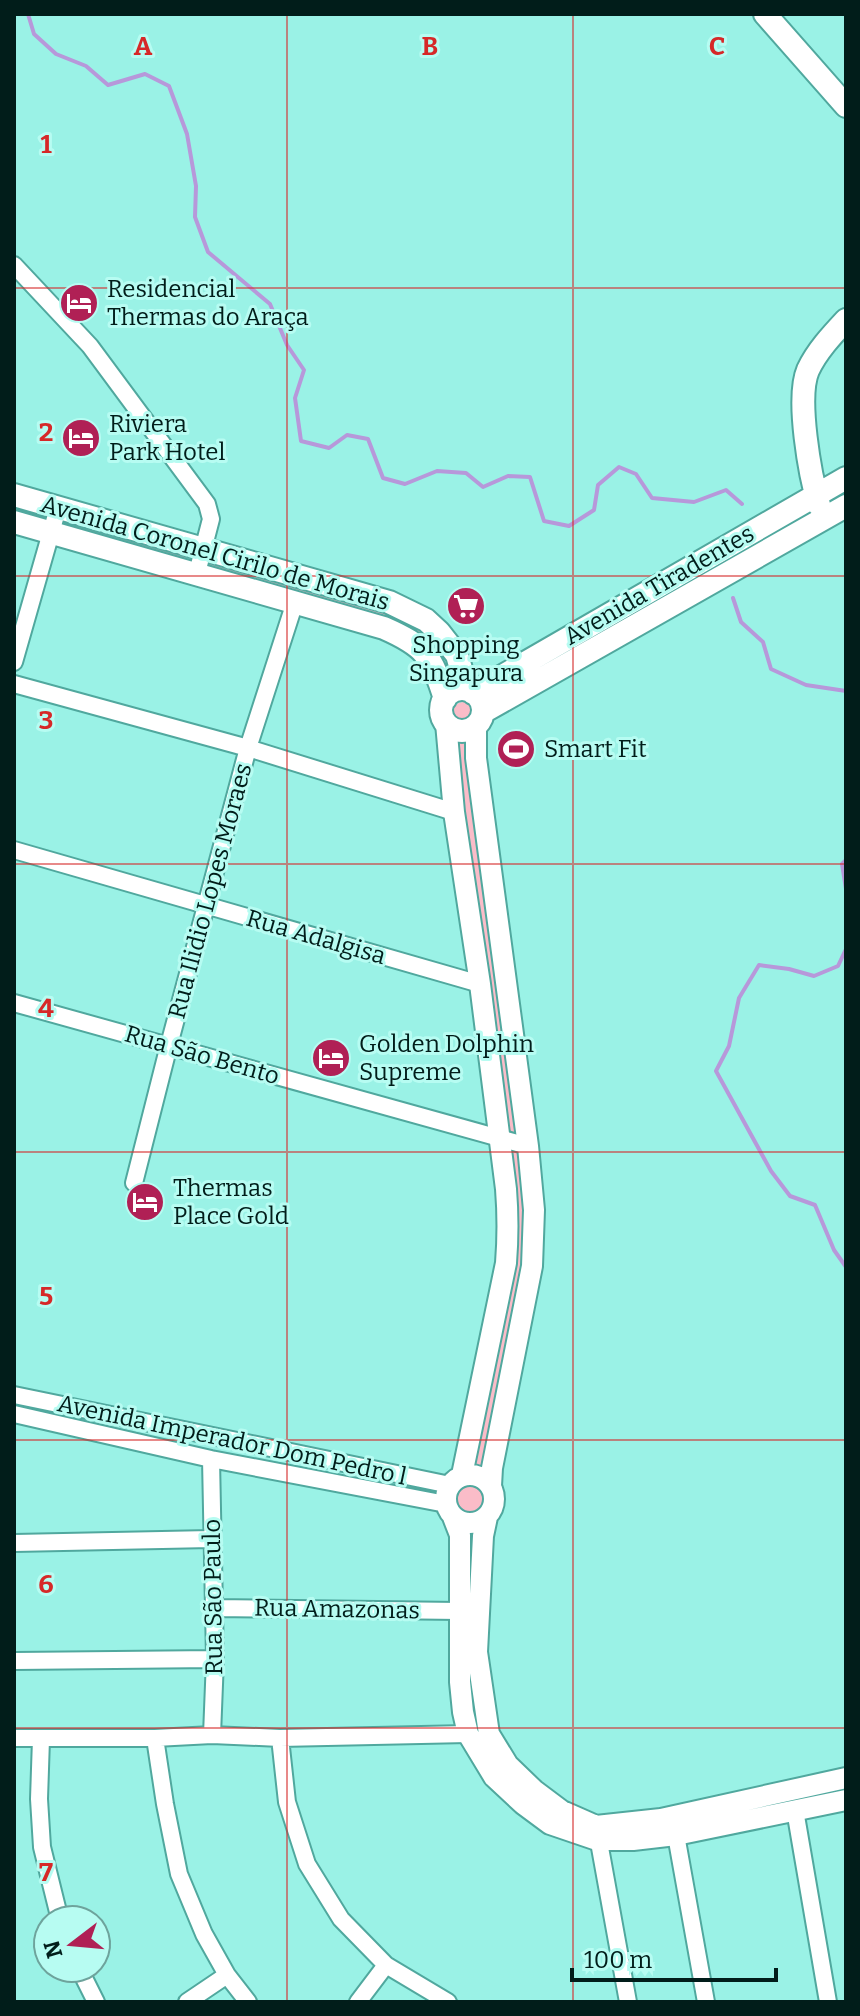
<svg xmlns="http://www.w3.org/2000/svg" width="860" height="2016" font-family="Bitter,serif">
  <rect width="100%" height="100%" fill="#9af2e6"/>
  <path fill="#fabcc8" d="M 68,521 L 186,553 L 185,561 L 67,528 Z
    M 209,559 L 390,612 L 417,624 L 445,653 L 443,656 L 439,657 L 206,567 Z
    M453 712a10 10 0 1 1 20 0a10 10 0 1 1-20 0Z
    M 459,736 L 464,738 L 465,743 L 525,1190 L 525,1260 L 484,1465 L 478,1470 L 474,1468 L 474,1463 L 513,1260 L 454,743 L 455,738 Z
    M 466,1483 C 478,1484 491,1495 485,1508 C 474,1532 435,1495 466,1483 Z"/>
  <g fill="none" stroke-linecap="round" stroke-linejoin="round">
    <path stroke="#b798da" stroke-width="4" d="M 28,14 L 34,34 L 56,54 L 86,66 L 108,85 L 145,74 L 169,86 L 187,134 L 196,186 L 195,217 L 208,252 L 270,304 L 287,345 L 304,370 L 295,398 L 301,441 L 329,448 L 347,435 L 368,439 L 383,478 L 405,484 L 437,471 L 466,473 L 483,487 L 508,476 L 530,477 L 544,521 L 569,526 L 594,510 L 598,485 L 619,467 L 636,474 L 652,498 L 694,502 L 726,490 L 742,504
      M 733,598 L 741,622 L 763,642 L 771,669 L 806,685 L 846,691
      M 846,860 L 842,864 L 846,889
      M 846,949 L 838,966 L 814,976 L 789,969 L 759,965 L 739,998 L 729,1046 L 716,1071 L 771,1171 L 790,1196 L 815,1205 L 834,1250 L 846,1267"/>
    <defs>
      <path id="minor" d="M 14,265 L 90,346 L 207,504 L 211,519 L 197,573
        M 14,662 L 58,508
        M 14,684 L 248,748 L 454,812
        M 14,850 L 480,984
        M 14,1003 L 528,1146
        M 134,1183 L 169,1045 L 248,748 L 295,602
        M 14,1395 L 450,1485
        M 14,1414 L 211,1459 L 446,1504
        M 211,1459 L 215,1659 L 212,1735
        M 14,1543 L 211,1539
        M 214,1608 L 460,1611
        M 14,1661 L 215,1659
        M 14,1738 L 155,1738 L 212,1735 L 280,1738 L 468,1734
        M 155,1738 L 165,1804 L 179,1874 L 204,1934 L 227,1975 L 248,2002
        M 280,1738 L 287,1802 L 307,1864 L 341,1919 L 386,1965 L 448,2002
        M 41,1739 L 39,1799 L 42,1847 L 60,1920
        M 795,1810 L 828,2002
        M 597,1831 L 628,2002
        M 676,1835 L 706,2002
        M 79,1968 L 96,2002
        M 187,2002 L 227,1975
        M 358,2002 L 386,1965"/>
      <path id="tertiary" d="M 446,723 L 454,812 L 480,984 L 506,1189 C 508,1214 508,1238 506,1263 L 462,1475
        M 476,726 L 476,758 L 528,1146 L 534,1210 L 532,1266 L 492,1468 L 491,1486
        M446 1499a24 24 0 1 1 48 0a24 24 0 1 1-48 0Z
        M 453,1517 L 460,1535 L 460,1682 L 463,1712 L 468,1734 L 494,1777 L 523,1804 L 550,1824 L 597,1840 L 633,1840 L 676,1835 L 846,1800
        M 487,1517 L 483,1536 L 477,1652 L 489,1734 L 508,1765 L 534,1790 L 562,1811 L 596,1826 L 661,1819 L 846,1778"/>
      <path id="secondary" d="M 765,14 L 846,106
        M 14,495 L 389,602 L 426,620 L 439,632 L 457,655 L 467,690
        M 819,505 C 810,476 796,398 808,370 C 817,351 832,335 846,320
        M 14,522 L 384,628 C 425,646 432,656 445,699
        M441 710a21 21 0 1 1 42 0a21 21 0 1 1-42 0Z
        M 473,693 L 846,478
        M 483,712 L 846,506"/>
    </defs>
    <use href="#minor" stroke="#50a89e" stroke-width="20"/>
    <use href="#tertiary" stroke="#50a89e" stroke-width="24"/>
    <use href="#secondary" stroke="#50a89e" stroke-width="26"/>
    <use href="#minor" stroke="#fff" stroke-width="16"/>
    <use href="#tertiary" stroke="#fff" stroke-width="20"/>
    <use href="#secondary" stroke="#fff" stroke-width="22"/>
  </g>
  <path fill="none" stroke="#d62828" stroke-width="2" stroke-opacity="0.55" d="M 287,14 L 287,2002M 573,14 L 573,2002M 14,288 L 846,288M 14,576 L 846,576M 14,864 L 846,864M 14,1152 L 846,1152M 14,1440 L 846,1440M 14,1728 L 846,1728"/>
  <defs>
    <symbol id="hotel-disc" viewBox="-11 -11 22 22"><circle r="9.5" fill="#b02055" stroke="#b7fcf2"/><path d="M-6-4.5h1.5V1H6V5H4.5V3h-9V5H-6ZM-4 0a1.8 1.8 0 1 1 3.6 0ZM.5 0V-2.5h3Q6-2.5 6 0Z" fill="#fff"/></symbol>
    <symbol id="supermarket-disc" viewBox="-11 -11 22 22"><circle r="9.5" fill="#b02055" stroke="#b7fcf2"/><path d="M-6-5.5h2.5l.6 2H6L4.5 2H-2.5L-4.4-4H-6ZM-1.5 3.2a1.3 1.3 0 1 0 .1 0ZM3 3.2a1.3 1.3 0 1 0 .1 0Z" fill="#fff"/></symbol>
    <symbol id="stadium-disc" viewBox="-11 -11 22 22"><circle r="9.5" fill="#b02055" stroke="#b7fcf2"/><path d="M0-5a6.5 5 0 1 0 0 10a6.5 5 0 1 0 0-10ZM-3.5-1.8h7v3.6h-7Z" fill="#fff"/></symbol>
  </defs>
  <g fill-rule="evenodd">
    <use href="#hotel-disc" x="57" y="281" width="44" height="44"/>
    <use href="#hotel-disc" x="59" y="416" width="44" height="44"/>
    <use href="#supermarket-disc" x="444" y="584" width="44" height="44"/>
    <use href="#stadium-disc" x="494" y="727" width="44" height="44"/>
    <use href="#hotel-disc" x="309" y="1036" width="44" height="44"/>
    <use href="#hotel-disc" x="123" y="1180" width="44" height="44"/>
  </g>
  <g text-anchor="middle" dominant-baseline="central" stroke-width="6" stroke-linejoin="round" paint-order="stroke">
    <g font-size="24" fill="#011d1a" stroke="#b7fcf2" text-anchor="start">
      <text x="107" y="289">Residencial<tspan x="107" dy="28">Thermas do Araça</tspan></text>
      <text x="109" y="424">Riviera<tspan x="109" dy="28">Park Hotel</tspan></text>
      <text x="466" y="645" text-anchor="middle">Shopping<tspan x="466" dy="28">Singapura</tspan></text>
      <text x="544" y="749">Smart Fit</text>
      <text x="359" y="1044">Golden Dolphin<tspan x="359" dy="28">Supreme</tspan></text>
      <text x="173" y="1188">Thermas<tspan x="173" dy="28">Place Gold</tspan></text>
    </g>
    <g font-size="24" fill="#011d1a" stroke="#b7fcf2">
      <text transform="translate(215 553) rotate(16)">Avenida Coronel Cirilo de Morais</text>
      <text transform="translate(659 585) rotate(-30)">Avenida Tiradentes</text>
      <text transform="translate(210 891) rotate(-75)">Rua Ilidio Lopes Moraes</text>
      <text transform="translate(316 937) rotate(16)">Rua Adalgisa</text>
      <text transform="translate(202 1055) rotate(16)">Rua São Bento</text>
      <text transform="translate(232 1440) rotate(12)">Avenida Imperador Dom Pedro l</text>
      <text transform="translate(213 1597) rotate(-91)">Rua São Paulo</text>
      <text transform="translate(337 1609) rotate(1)">Rua Amazonas</text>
    </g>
  </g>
  <g font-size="26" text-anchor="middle" font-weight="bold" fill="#d62828" stroke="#b7fcf2" stroke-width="6" stroke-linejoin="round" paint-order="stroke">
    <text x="143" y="55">A</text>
    <text x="430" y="55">B</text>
    <text x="717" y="55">C</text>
    <text x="46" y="153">1</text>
    <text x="46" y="441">2</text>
    <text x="46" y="729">3</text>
    <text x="46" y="1017">4</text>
    <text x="46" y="1305">5</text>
    <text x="46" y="1593">6</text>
    <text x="46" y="1881">7</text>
  </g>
  <rect width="860" height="2016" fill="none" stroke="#011d1a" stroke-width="32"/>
  <g transform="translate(72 1944) rotate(254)"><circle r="38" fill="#b7fcf2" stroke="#6ea39c" stroke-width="2"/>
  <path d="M0-6L14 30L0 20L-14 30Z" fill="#b02055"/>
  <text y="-12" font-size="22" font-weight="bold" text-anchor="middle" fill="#011d1a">N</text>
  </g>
  <path d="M572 1968v12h204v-12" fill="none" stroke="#011d1a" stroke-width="4"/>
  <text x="584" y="1968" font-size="24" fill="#011d1a" stroke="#b7fcf2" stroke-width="6" paint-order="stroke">100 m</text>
</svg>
